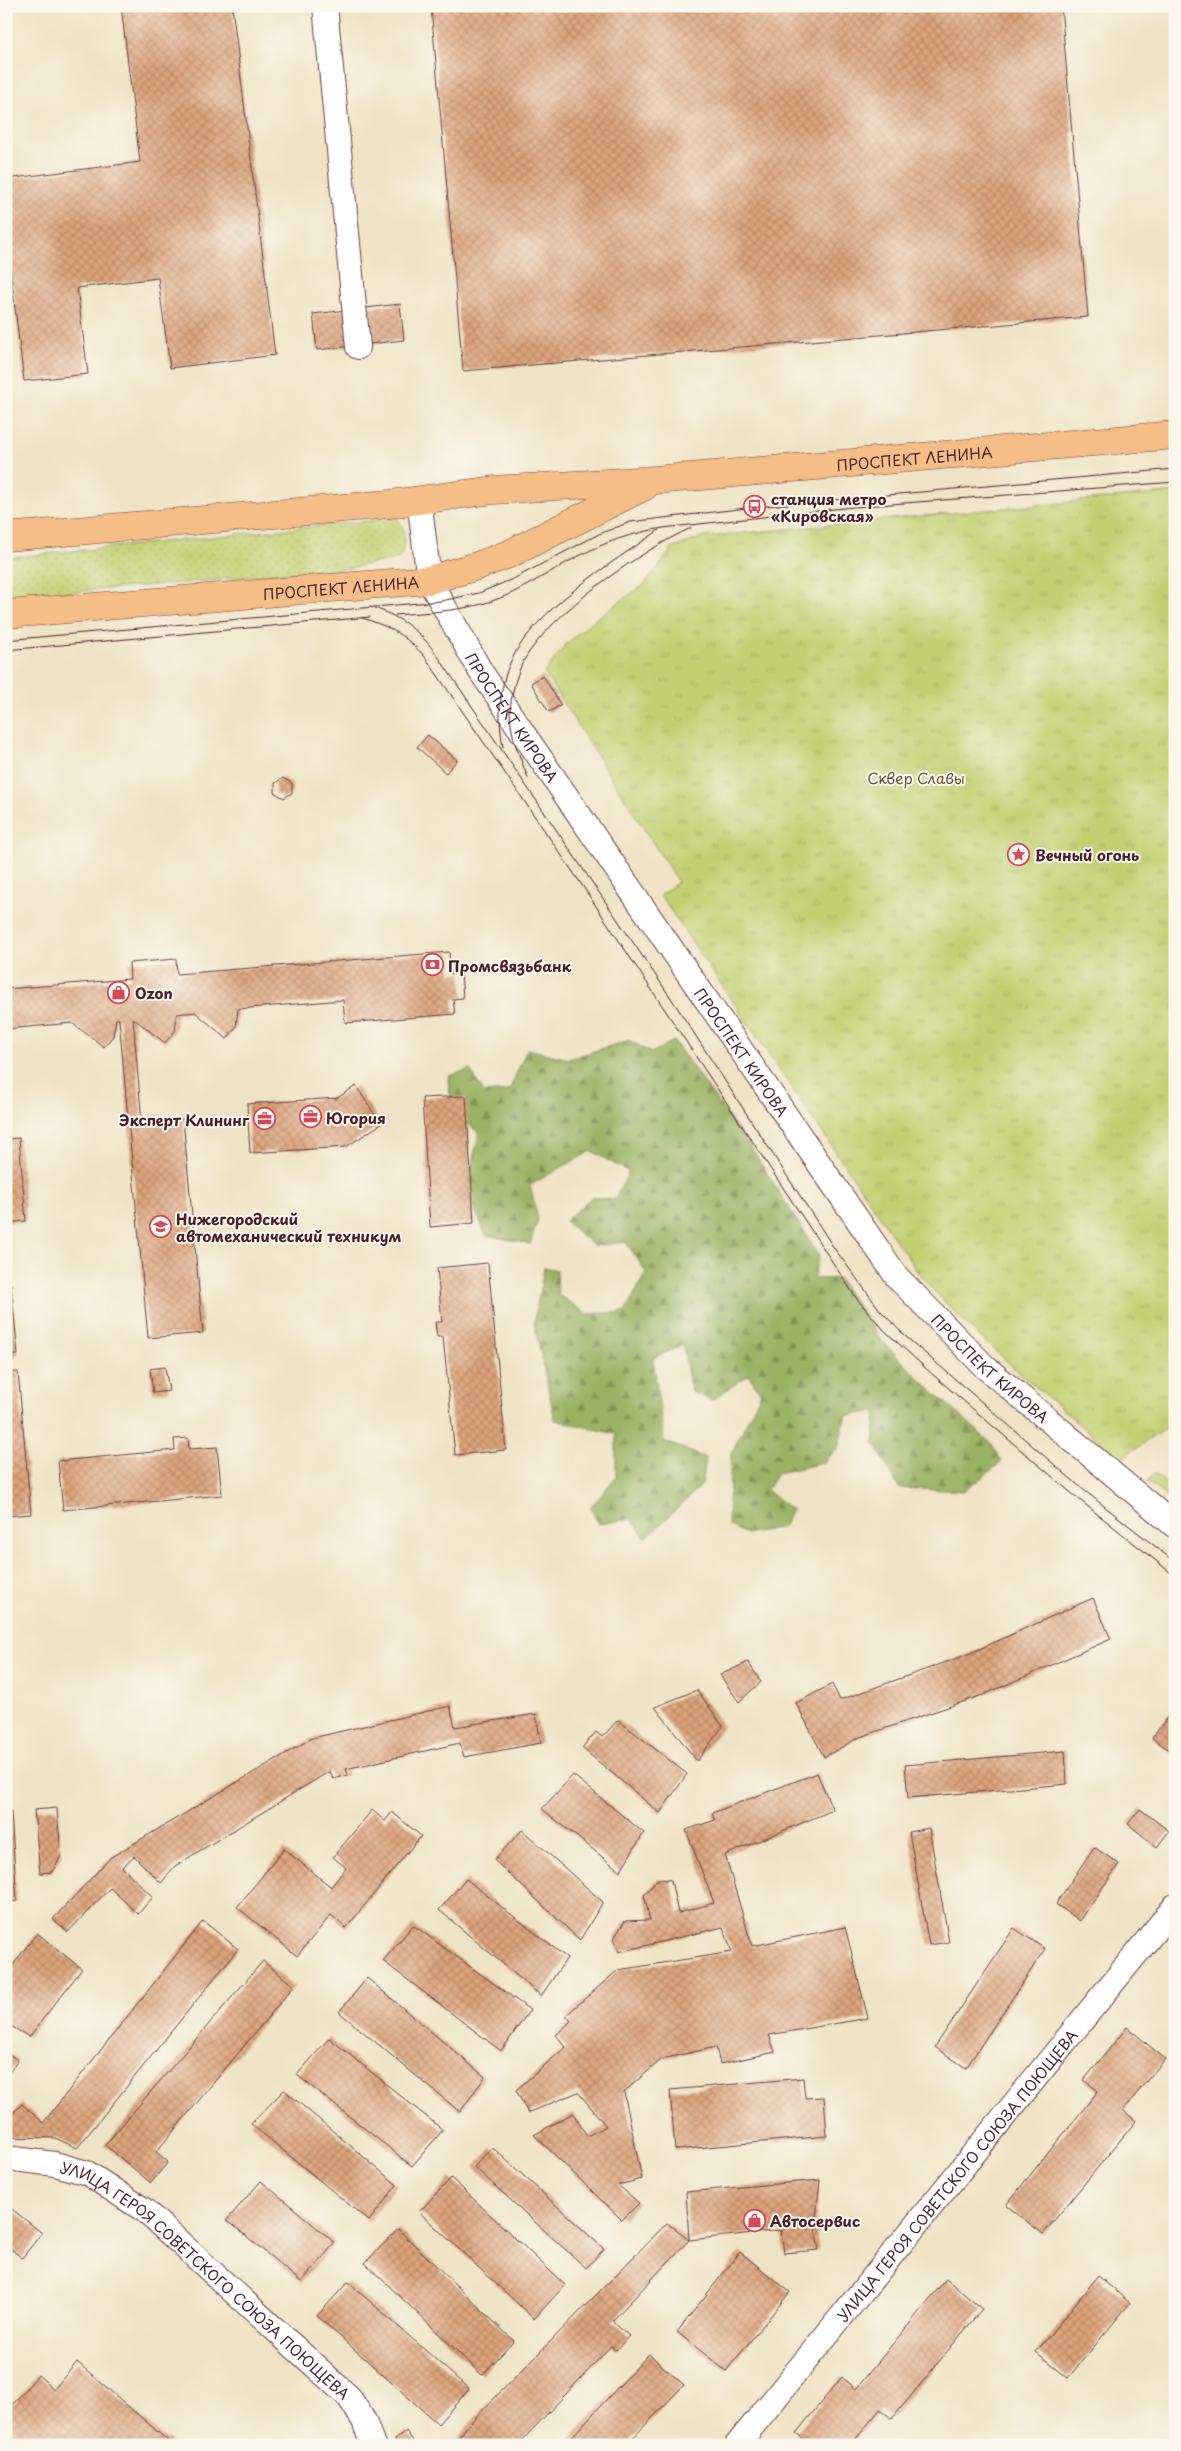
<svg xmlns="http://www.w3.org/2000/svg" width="1181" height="2451" font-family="'Playpen Sans',sans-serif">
  <defs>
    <pattern id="grass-dots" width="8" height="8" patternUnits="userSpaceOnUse" patternTransform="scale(1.25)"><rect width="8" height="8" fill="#c3d072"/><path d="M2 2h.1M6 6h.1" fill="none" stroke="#a9b263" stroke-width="1.8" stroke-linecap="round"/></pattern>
    <pattern id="forest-firs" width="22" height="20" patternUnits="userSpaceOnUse" patternTransform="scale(1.25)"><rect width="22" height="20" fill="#9ab264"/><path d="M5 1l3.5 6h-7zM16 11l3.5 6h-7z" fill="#809053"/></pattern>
    <pattern id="park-tufts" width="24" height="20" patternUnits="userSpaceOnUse" patternTransform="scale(1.25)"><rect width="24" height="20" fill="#c3d072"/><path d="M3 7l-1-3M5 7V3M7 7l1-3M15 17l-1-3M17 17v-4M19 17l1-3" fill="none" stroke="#a9b263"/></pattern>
    <pattern id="building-cross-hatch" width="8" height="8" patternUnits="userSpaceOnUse" patternTransform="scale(1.25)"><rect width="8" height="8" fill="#dea57d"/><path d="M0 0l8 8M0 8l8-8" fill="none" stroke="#b68667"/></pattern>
  </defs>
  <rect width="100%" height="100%" fill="#fbf7ec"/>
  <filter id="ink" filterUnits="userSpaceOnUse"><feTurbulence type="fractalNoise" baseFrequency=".02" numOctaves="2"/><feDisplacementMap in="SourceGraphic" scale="10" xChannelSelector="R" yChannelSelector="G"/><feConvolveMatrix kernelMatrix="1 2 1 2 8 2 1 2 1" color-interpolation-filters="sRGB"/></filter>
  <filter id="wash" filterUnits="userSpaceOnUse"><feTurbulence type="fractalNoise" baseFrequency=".0096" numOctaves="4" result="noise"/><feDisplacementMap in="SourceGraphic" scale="20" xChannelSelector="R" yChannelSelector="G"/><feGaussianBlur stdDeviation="1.12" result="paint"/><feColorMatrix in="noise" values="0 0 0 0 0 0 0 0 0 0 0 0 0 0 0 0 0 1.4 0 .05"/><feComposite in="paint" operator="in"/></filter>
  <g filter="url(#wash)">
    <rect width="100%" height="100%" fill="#efe3c5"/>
    <path fill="url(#grass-dots)" stroke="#86784e" d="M 397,518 C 407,529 405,546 400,558 L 351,568 L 6,598 L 6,558 Z
      M 1155,1474 L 1175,1491 L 1175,1504 L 1147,1481 Z"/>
    <path fill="url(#forest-firs)" stroke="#726848" d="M 629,1040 L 651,1053 L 674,1041 L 753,1151 L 819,1255 L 813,1279 L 838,1278 L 882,1341 L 926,1385 L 992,1444 L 1002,1462 L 964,1491 L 899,1488 L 874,1442 L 876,1411 L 846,1416 L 838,1448 L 823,1463 L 777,1473 L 767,1490 L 792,1510 L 783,1527 L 746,1534 L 728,1525 L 731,1454 L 761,1393 L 748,1375 L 712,1400 L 691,1392 L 683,1345 L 653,1358 L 664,1441 L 706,1458 L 702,1485 L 646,1538 L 631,1519 L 599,1524 L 590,1508 L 616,1477 L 616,1434 L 555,1420 L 534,1322 L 544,1267 L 557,1270 L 558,1295 L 588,1314 L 625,1312 L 646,1272 L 626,1242 L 594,1246 L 565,1221 L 592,1197 L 614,1200 L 629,1172 L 591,1151 L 530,1185 L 538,1219 L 530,1244 L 486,1235 L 466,1189 L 479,1133 L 451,1109 L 449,1076 L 470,1069 L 484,1093 L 509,1091 L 527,1049 L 569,1059 Z"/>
    <path fill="url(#park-tufts)" stroke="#86784e" d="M 1175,492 L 1175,1422 L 1120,1459 C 1052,1399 979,1343 919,1274 L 660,895 L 678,882 L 544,673 L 567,643 L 594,620 L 645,584 L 673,548 L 703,537 Z"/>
    <g id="blocks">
      <path fill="url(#building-cross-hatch)" d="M 121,6 L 232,6 L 275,355 L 170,368 L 158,278 L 77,288 L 88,374 L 24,381 L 8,251 L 6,252 L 6,179 L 140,162 Z
        M 431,6 L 1061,6 L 1088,317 L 463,371 Z
        M 400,304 L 404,340 L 317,350 L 313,314 Z
        M 543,676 L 561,705 L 549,712 L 531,683 Z
        M 428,735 L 457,760 L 446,773 L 417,747 Z
        M 283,778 L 292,783 L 292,793 L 284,798 L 275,793 L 275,783 Z
        M 449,952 L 451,974 L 461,973 L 463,998 L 453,999 L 455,1014 L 345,1023 L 343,1000 L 238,1009 L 236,1027 L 227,1039 L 195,1012 L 177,1014 L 175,1031 L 165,1043 L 133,1018 L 142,1123 L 183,1119 L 203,1333 L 148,1338 L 119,1019 L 116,1019 L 113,1036 L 104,1047 L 72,1023 L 6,1029 L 6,989 L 130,979 L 129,963 L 176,959 L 177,974 Z
        M 356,1086 L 381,1124 L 346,1147 L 250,1153 L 247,1104 L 337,1098 Z
        M 466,1096 L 474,1223 L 430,1227 L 422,1098 Z
        M 19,1138 L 26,1221 L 6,1223 L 6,1139 Z
        M 488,1263 L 506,1450 L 455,1455 L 443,1337 L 437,1337 L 435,1322 L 442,1322 L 437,1268 Z
        M 6,1284 L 11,1284 L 18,1355 L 6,1356 Z
        M 165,1367 L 169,1391 L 153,1393 L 150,1369 Z
        M 18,1372 L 31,1514 L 6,1516 L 6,1373 Z
        M 188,1438 L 189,1449 L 217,1447 L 222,1495 L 63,1510 L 58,1461 L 175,1450 L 174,1439 Z
        M 1093,1598 L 1111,1639 L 983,1695 L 860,1737 L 824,1757 L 796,1703 L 832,1684 L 840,1700 L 966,1655 Z
        M 748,1662 L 761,1682 L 739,1702 L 720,1675 Z
        M 697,1690 L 723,1726 L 697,1761 L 655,1707 Z
        M 450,1706 L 455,1727 L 536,1714 L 541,1743 L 464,1757 L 460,1743 L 346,1769 L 348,1775 L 333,1779 L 330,1771 L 175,1866 L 161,1883 L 134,1856 L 122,1867 L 153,1897 L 138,1914 L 110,1888 L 68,1932 L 53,1919 L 111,1857 L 312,1738 Z
        M 1175,1707 L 1175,1754 L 1152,1738 Z
        M 618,1720 L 687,1774 L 660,1813 L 582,1748 L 596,1732 L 602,1737 Z
        M 1065,1751 L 1067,1784 L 908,1798 L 905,1765 Z
        M 817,1773 L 833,1810 L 725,1855 L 752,1946 L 845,1927 L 868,2018 L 769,2035 L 775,2052 L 720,2064 L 716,2047 L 662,2059 L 624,2092 L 642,2179 L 618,2185 L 639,2203 L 622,2220 L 534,2135 L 573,2113 L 587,2136 L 606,2126 L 578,2092 L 528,2113 L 516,2090 L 566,2047 L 556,2035 L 571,2021 L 566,2015 L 618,1970 L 732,1952 L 723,1927 L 619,1952 L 614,1938 L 625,1921 L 650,1920 L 644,1895 L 658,1879 L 671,1880 L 678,1913 L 714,1903 L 686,1830 L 715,1820 L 712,1813 Z
        M 573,1775 L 644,1833 L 620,1871 L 542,1809 Z
        M 57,1808 L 61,1856 L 52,1872 L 40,1873 L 34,1810 Z
        M 1140,1809 L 1169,1831 L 1157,1847 L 1128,1824 Z
        M 372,1810 L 385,1821 L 392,1812 L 421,1836 L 346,1928 L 331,1915 L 297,1956 L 237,1907 L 284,1849 L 331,1887 L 346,1868 L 333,1857 Z
        M 11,1812 L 17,1901 L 6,1902 L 6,1813 Z
        M 929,1828 L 949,1942 L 929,1945 L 909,1832 Z
        M 522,1830 L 603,1902 L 580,1940 L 494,1860 Z
        M 1094,1847 L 1119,1864 L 1080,1921 L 1056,1904 Z
        M 466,1879 L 567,1958 L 541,1996 L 439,1910 Z
        M 203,1921 L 238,1949 L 77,2148 L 55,2138 L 6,2137 L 7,2119 L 22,2104 L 43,2123 Z
        M 413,1925 L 530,2010 L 501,2051 L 383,1961 Z
        M 1014,1928 L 1045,1949 L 966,2068 L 935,2047 Z
        M 37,1933 L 82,1969 L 29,2037 L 6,2023 L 6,1974 Z
        M 263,1961 L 294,1986 L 156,2152 L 168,2162 L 151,2183 L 105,2145 Z
        M 367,1978 L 485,2077 L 460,2112 L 339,2012 Z
        M 1127,2027 L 1165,2059 L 1123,2110 L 1136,2121 L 1043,2234 L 1006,2205 L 1098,2091 L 1084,2080 Z
        M 329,2038 L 443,2130 L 412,2166 L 297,2075 Z
        M 6,2052 L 18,2060 L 6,2077 Z
        M 803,2078 L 805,2098 L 824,2097 L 827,2136 L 675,2150 L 670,2090 Z
        M 284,2090 L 397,2185 L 369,2221 L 251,2124 Z
        M 492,2147 L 604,2249 L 586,2268 L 474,2167 Z
        M 451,2178 L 565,2285 L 534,2319 L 419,2212 Z
        M 820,2180 L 815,2227 L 819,2250 L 784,2253 L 781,2230 L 689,2240 L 686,2192 Z
        M 261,2181 L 335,2243 L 301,2282 L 227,2220 Z
        M 8,2206 L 42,2233 L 22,2258 L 6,2245 Z
        M 667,2223 L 689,2240 L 612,2321 L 629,2336 L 616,2350 L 611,2346 L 518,2445 L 453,2445 L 468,2425 Z
        M 398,2229 L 514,2341 L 482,2375 L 365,2263 Z
        M 740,2252 L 790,2292 L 726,2371 L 677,2332 Z
        M 1098,2276 L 1130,2303 L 1068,2378 L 1036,2352 Z
        M 946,2279 L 982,2309 L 892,2419 L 880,2409 L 851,2445 L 811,2445 L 796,2433 L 842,2377 L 856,2389 Z
        M 348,2282 L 469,2389 L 438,2424 L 317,2316 Z
        M 649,2354 L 684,2385 L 626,2445 L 564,2445 Z
        M 77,2362 L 173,2445 L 6,2445 L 6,2412 L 38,2375 L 54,2389 Z
        M 406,2431 L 416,2445 L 399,2445 L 395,2440 Z"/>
    </g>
  </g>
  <g filter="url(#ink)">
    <use href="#blocks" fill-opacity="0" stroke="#633c42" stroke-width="1"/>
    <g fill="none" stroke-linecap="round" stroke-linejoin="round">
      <defs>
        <g id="minor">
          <path d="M 325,6 L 358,347"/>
          <path id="s1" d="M 419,499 L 429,580 L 481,672 L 897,1277 L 985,1367 L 1175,1526"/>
          <path id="s2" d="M 6,2158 L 55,2164 L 87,2173 L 144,2210 L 349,2397 L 364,2421 L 373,2445"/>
          <path id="s3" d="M 737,2445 L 1175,1906"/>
        </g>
        <g id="major">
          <path id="s4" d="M 6,537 L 390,504 L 494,490 L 655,480 L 1175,435"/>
          <path id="s5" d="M 6,614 L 429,580 L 477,566 L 509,554 L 645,486"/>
        </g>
      </defs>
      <use href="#minor" stroke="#633c42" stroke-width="26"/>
      <use href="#major" stroke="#633c42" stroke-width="29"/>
      <use href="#minor" stroke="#fff" stroke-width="24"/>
      <use href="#major" stroke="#f6be87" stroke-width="28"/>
      <path stroke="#4a1f2b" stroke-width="1" d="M 375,608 C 402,618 420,631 437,655 L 671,998 L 834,1248 L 880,1310 L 905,1336 L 1085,1491 L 1175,1562
        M 395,615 C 431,612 469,611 503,597 C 529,586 552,570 577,557 C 605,542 632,533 663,528 L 853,507 L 1175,482
        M 362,618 C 391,627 405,635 425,657 L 584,888 L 857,1299 L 884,1330 L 932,1374 L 1076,1497 L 1175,1576
        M 6,640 L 441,601 L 479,593 L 515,578 L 599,534 L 630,522 L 755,507 L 1175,469
        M 6,650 L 370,617
        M 503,747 C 498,719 498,689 511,661 C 535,609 612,563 659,530
        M 528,778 C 520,757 510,735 510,712 C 511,695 516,675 524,660 C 552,612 640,551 691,528"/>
    </g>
  </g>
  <defs>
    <symbol id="bus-ring" viewBox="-11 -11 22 22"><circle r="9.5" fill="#fbf7ec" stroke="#d1495b" stroke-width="1.5"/><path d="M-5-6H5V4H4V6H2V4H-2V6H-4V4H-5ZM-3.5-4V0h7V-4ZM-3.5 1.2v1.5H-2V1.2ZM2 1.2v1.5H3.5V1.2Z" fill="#d1495b"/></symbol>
    <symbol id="sight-ring" viewBox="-11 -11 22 22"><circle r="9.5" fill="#fbf7ec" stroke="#d1495b" stroke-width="1.5"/><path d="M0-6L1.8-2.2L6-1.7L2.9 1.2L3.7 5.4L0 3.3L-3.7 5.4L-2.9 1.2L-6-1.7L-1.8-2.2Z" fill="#d1495b"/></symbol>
    <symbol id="bank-ring" viewBox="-11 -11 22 22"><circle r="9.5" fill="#fbf7ec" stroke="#d1495b" stroke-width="1.5"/><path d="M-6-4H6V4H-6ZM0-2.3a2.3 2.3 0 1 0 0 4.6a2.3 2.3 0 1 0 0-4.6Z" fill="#d1495b"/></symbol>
    <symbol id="shop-ring" viewBox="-11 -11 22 22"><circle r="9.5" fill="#fbf7ec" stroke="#d1495b" stroke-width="1.5"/><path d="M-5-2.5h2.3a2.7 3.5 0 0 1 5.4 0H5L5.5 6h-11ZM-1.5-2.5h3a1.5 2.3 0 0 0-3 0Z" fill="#d1495b"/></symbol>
    <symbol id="office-ring" viewBox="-11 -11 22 22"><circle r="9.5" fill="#fbf7ec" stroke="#d1495b" stroke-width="1.5"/><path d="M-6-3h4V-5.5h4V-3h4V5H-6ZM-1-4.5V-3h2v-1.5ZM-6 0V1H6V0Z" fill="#d1495b"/></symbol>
    <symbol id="university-ring" viewBox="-11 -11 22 22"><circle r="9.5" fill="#fbf7ec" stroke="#d1495b" stroke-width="1.5"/><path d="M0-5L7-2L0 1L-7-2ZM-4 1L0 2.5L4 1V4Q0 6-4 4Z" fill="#d1495b"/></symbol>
  </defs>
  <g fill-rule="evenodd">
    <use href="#bus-ring" x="742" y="494" width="25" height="25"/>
    <use href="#sight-ring" x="1006" y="842" width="25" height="25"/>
    <use href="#bank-ring" x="420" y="952" width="25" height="25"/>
    <use href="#shop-ring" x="106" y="980" width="25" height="25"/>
    <use href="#office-ring" x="298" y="1104" width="25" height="25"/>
    <use href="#office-ring" x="252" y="1106" width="25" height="25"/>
    <use href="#university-ring" x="148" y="1214" width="25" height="25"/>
    <use href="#shop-ring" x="742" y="2208" width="25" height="25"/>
  </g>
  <g text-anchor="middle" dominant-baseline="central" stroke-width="4" stroke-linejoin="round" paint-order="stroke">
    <g font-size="15" fill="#4a1f2b" stroke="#fbf7ec">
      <text stroke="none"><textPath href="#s4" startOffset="912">ПРОСПЕКТ ЛЕНИНА</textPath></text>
      <text stroke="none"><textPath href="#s5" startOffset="336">ПРОСПЕКТ ЛЕНИНА</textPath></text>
      <text stroke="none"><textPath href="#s1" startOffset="242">ПРОСПЕКТ КИРОВА</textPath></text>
      <text stroke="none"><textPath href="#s1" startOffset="648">ПРОСПЕКТ КИРОВА</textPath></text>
      <text stroke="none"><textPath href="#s1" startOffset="1052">ПРОСПЕКТ КИРОВА</textPath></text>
      <text stroke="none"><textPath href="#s3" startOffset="348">УЛИЦА ГЕРОЯ СОВЕТСКОГО СОЮЗА ПОЮЩЕВА</textPath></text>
      <text stroke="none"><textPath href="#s2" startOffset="241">УЛИЦА ГЕРОЯ СОВЕТСКОГО СОЮЗА ПОЮЩЕВА</textPath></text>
    </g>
    <g font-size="15" font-weight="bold" fill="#4a1f2b" stroke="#fbf7ec" text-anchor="start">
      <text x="771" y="498">станция метро<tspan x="771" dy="17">«Кировская»</tspan></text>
      <text x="1035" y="854">Вечный огонь</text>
      <text x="448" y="965">Промсвязьбанк</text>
      <text x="135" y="992">Ozon</text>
      <text x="326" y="1117">Югория</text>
      <text x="249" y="1119" text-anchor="end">Эксперт Клининг</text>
      <text x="176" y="1218">Нижегородский<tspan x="176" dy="17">автомеханический техникум</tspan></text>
      <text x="770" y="2220">Автосервис</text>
    </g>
    <g font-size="15" fill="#6e5440" stroke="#fbf7ec">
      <text x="916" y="777">Сквер Славы</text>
    </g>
  </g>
  <rect width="1181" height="2451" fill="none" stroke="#fbf7ec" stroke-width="25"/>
</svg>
